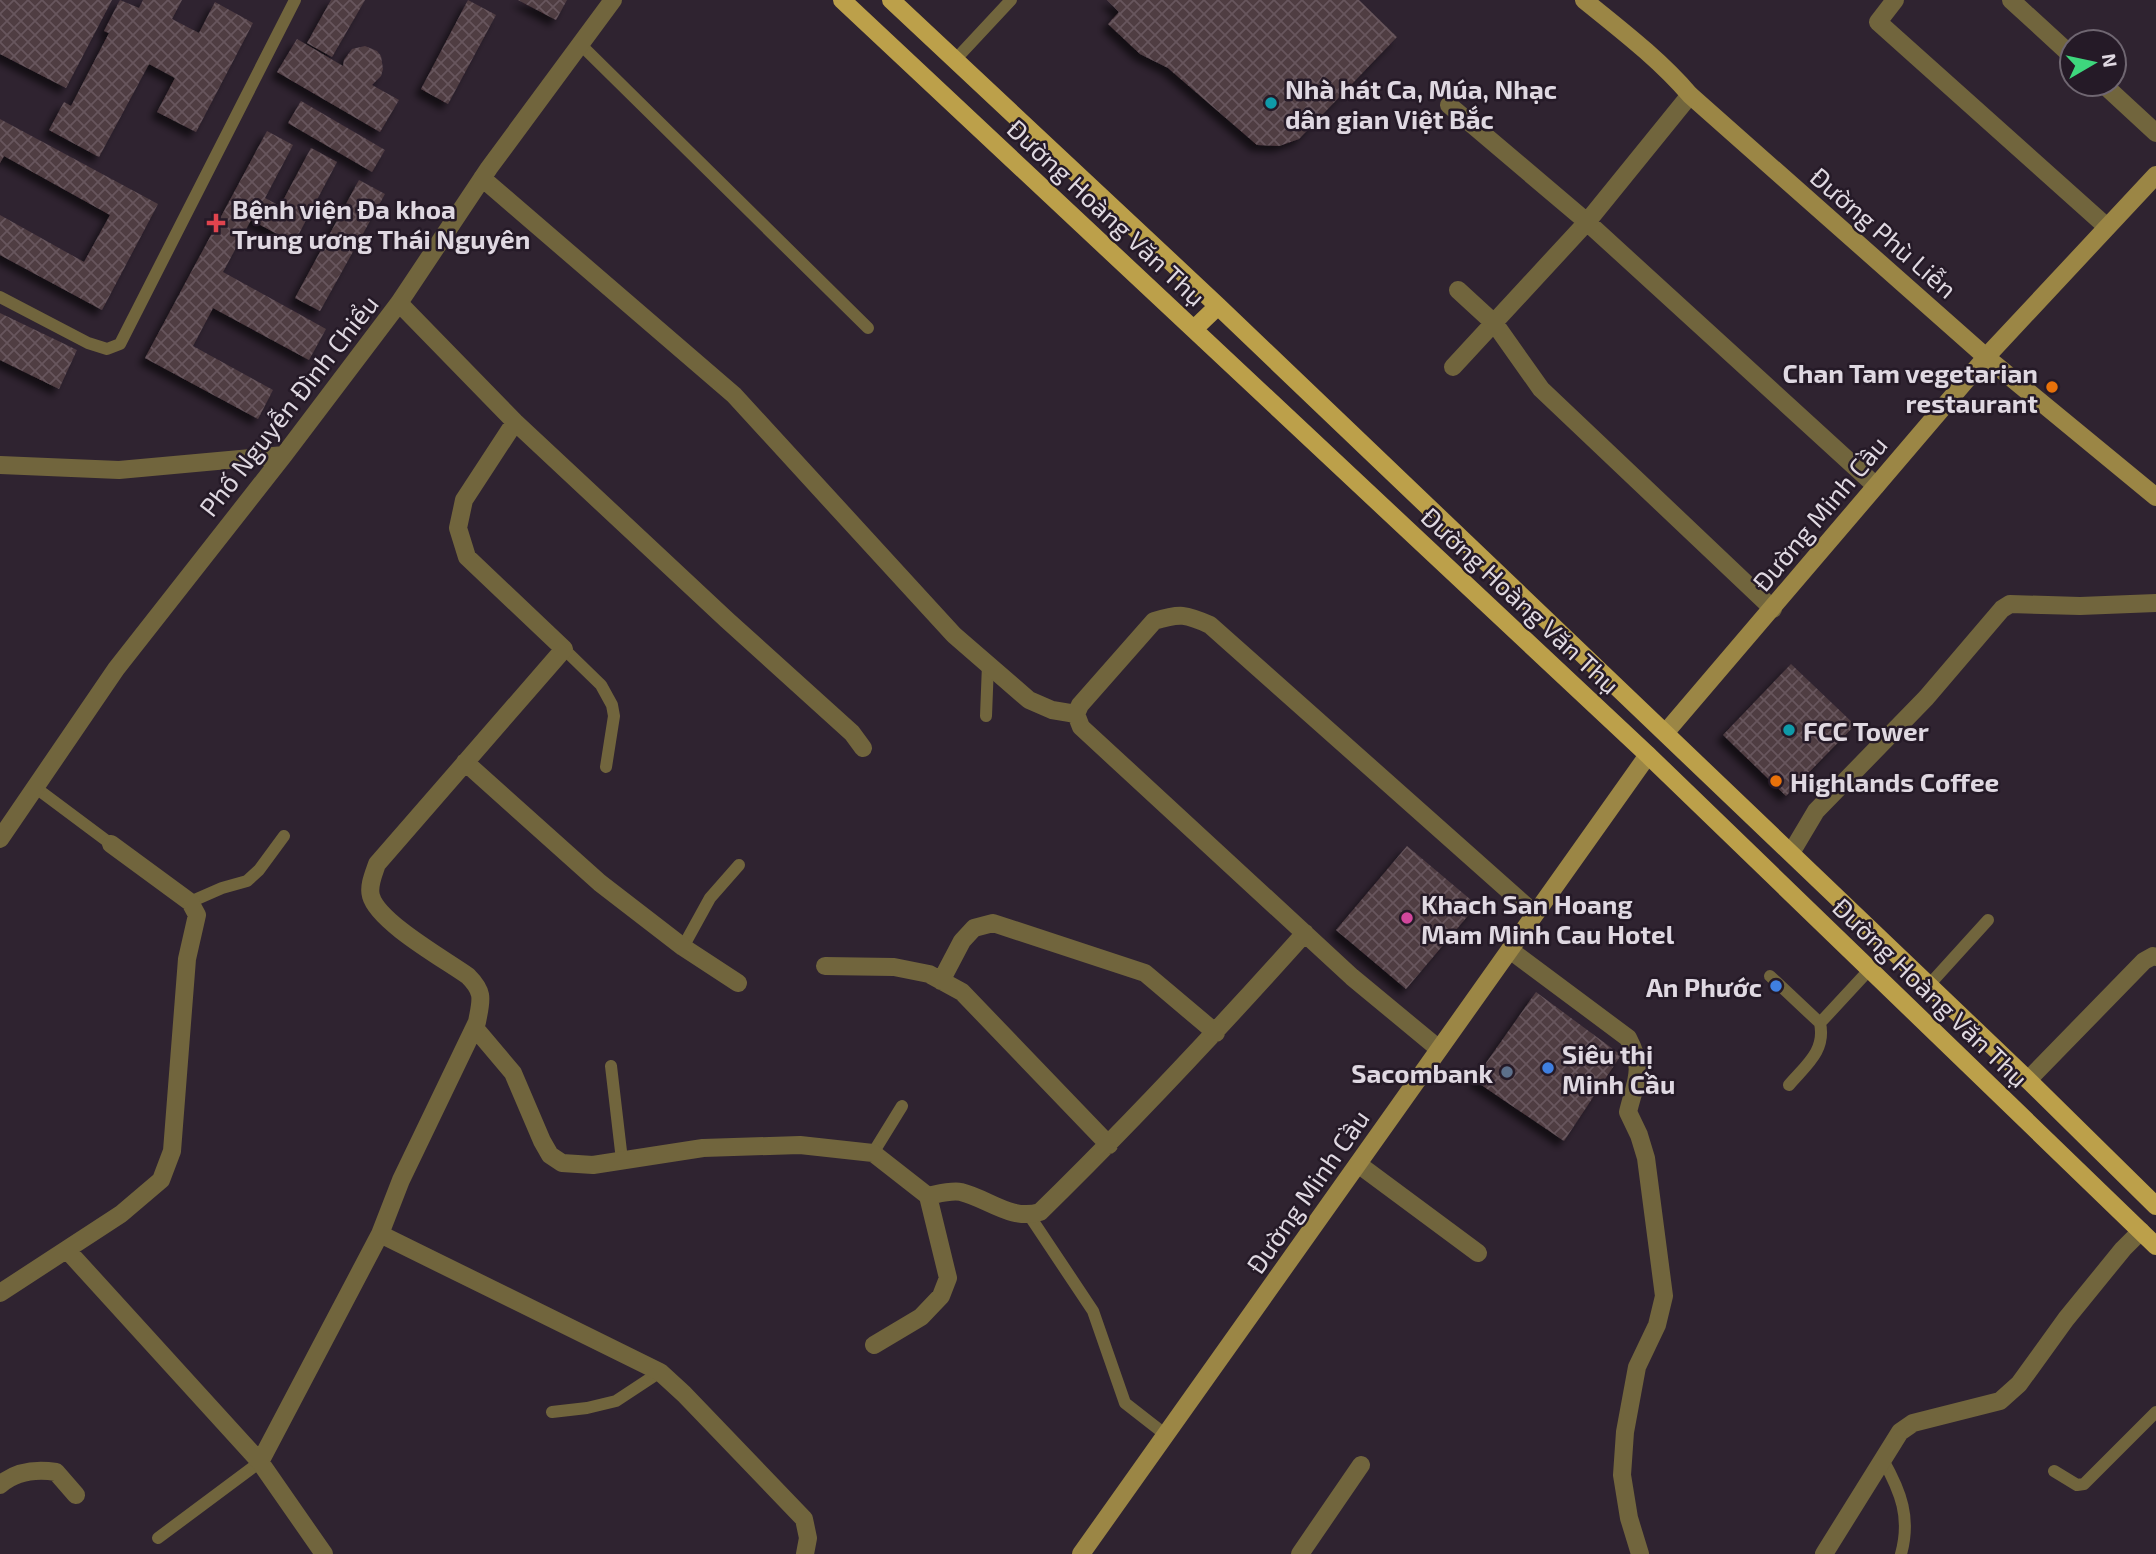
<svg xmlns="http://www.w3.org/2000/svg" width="2156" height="1554" font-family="'Exo 2',sans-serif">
  <defs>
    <pattern id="building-cross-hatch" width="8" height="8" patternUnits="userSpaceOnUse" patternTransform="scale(1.75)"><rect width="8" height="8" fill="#4f3c42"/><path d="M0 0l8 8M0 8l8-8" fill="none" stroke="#68575d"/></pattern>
    <filter id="shadow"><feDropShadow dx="-6" dy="6" stdDeviation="3.5" flood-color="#0009"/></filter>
  </defs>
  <rect width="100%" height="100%" fill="#2f2330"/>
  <path fill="url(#building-cross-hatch)" filter="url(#shadow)" d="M 0,0 L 112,0 L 66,88 L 0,54 Z
    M 120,0 L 139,8 L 143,0 L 182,0 L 172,19 L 199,33 L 215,2 L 253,23 L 196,132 L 157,112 L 175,78 L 149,64 L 99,157 L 49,130 L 64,102 L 71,106 L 109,33 L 104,31 Z
    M 331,0 L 365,0 L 332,57 L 307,43 Z
    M 468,0 L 496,15 L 448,104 L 421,89 Z
    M 518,0 L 567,0 L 556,20 Z
    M 1107,0 L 1359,0 L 1397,37 L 1299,139 L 1279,146 L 1257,145 L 1168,68 L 1140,54 L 1108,24 L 1119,12 Z
    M 297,39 L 343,66 L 344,60 L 352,49 L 365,46 L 377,51 L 381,56 L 383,69 L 381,76 L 372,85 L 399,100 L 380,132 L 277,72 Z
    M 301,101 L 385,150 L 372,172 L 288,123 Z
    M 0,119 L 158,204 L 102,310 L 0,255 L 0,215 L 84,262 L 110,215 L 4,156 L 0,163 Z
    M 267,131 L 293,145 L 265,198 L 280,206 L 311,148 L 337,162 L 294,243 L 251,220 L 223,272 L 326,329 L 309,360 L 213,308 L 193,346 L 273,390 L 258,419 L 145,358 Z
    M 359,180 L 385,194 L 320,311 L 295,298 Z
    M 0,313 L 77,350 L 59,389 L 0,360 Z
    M 1791,664 L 1855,725 L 1786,796 L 1723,735 Z
    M 1407,846 L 1477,905 L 1406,989 L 1336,930 Z
    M 1536,992 L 1621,1055 L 1564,1141 L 1474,1080 Z"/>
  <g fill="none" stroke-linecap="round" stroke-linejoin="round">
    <path stroke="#71653d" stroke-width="12" d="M 580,44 L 868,328
      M 955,60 L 1011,0
      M 0,297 L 88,343 L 107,349 L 120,344 L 295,0
      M 564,649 L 601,685 L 612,705 L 614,716 L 606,767
      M 986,716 L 988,664
      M 36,788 L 111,844
      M 190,902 L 222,888 L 247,881 L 259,870 L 284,836
      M 683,947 L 710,898 L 739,865
      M 1770,976 L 1820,1023
      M 1929,985 L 1988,920
      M 611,1066 L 622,1160
      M 1789,1085 C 1806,1065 1826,1051 1820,1023 L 1870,969
      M 873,1153 L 902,1106
      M 1029,1215 L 1093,1311 L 1125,1403 L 1166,1435
      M 552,1412 L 587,1408 L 616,1401 L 660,1372
      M 1883,1460 C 1901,1492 1911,1518 1901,1554
      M 2054,1471 L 2077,1485 L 2084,1484 L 2156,1412
      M 158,1538 L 260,1462"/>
    <path stroke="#71653d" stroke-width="18" d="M 1895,0 L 1878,22 L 2107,227
      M 2011,0 L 2072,56
      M 2103,84 L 2156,133
      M 1449,105 L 1587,222 L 1876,486
      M 482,178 L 734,395 L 954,635 L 1029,700 L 1052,710 L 1076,714
      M 1458,290 L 1495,324 L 1541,389 L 1773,609
      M 399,303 L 515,422 L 727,620 L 852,733 L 863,748
      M 1453,367 L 1587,222 L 1690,95
      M 0,465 L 119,470 L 284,455
      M 465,762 L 600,883 L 683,947 L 738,983
      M 0,839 L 116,669 L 284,455 L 399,303 L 489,168 L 613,0
      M 1791,853 L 1816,811 L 1926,698 L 2002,609 L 2010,604 L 2080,606 L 2156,603
      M 1510,950 L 1628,1038 C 1645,1070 1636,1079 1628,1112 L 1639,1135 L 1646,1158 L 1664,1296 L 1657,1325 L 1637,1367 L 1625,1432 L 1622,1475 L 1629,1518 L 1640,1554
      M 825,966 L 894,967 L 929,974 L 962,992 L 1109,1145
      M 941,981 L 962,941 L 974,928 L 993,923 L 1145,973 L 1216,1033
      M 475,1028 L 513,1073 L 542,1141 L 550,1155 L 562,1163 L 593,1165 L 703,1148 L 800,1145 L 873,1153 L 928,1196
      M 1439,1049 L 1352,977 L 1081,727 L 1076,714 L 1080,705 L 1154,621 C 1180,613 1186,614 1210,625 L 1535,914
      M 2028,1080 L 2144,961 L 2153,956 L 2156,957
      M 1358,1164 L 1478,1253
      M 380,1234 L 660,1372 L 684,1394 L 804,1519 L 808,1538 L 805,1554
      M 67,1250 L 260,1462 L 324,1554
      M 0,1293 L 121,1214 L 161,1180 L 172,1151 L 187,959 L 197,915 L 190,902 L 111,844
      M 874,1345 L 921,1317 L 941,1296 L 948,1278 L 928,1196 C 938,1194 951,1190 961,1192 C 989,1199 1011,1221 1040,1212 C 1132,1122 1219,1029 1305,933
      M 260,1462 L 380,1234 L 401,1180 L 477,1022 C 481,1000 485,993 468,976 C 444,959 378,922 371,896 C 368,886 374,873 377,864 L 564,649 L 467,557 L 458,528 L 464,500 L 515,422
      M 0,1485 C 16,1471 36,1469 56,1472 L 76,1495
      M 1300,1554 L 1361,1465
      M 1824,1554 L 1900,1432 L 1913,1423 L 2000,1401 L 2019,1384 L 2066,1319 L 2123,1249 L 2141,1231"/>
    <path stroke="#9b8645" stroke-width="18" d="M 1584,0 C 1621,30 1659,59 1690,95 L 1986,357 L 2156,497
      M 1666,732 L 1986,357 L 2156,175
      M 1081,1554 L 1648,755"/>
    <path stroke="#bca04a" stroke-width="18" d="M 842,0 L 1648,755 L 2156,1246
      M 891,0 L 1218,306 L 2028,1080 L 2156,1206
      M 1194,329 L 1218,306"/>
  </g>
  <g fill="#0f9aa8" stroke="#251a27" stroke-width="2.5">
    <circle cx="1271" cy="103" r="7"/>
    <circle cx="1789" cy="730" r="7"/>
  </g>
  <path fill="#e0444e" stroke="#251a27" stroke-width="2.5" d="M212.5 212.5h7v7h7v7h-7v7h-7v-7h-7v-7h7z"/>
  <g fill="#e8710a" stroke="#251a27" stroke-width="2.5">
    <circle cx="2052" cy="387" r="7"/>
    <circle cx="1776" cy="781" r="7"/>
  </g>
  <circle fill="#d1479c" stroke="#251a27" stroke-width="2.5" cx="1407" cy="918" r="7"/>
  <g fill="#3f7fe0" stroke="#251a27" stroke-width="2.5">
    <circle cx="1776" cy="986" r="7"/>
    <circle cx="1548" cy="1068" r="7"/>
  </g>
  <circle fill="#5c6f8a" stroke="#251a27" stroke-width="2.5" cx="1507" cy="1072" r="7"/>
  <g text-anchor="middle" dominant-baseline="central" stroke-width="5" stroke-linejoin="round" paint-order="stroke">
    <g font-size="26" font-weight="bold" fill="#dfd8e1" stroke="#251a27" text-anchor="start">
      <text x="1285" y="88">Nhà hát Ca, Múa, Nhạc<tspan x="1285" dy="30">dân gian Việt Bắc</tspan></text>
      <text x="232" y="208">Bệnh viện Đa khoa<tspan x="232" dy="30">Trung ương Thái Nguyên</tspan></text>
      <text x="2038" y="372" text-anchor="end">Chan Tam vegetarian<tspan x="2038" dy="30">restaurant</tspan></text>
      <text x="1803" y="730">FCC Tower</text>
      <text x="1790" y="781">Highlands Coffee</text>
      <text x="1421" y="903">Khach San Hoang<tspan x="1421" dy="30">Mam Minh Cau Hotel</tspan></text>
      <text x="1762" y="986" text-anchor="end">An Phước</text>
      <text x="1562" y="1053">Siêu thị<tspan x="1562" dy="30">Minh Cầu</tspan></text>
      <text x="1493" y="1072" text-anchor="end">Sacombank</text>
    </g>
    <g font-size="26" fill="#dfd8e1" stroke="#251a27">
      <text transform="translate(1107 212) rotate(43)">Đường Hoàng Văn Thụ</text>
      <text transform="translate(1884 232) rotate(41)">Đường Phù Liễn</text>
      <text transform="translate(288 405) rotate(-52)">Phố Nguyễn Đình Chiểu</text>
      <text transform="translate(1819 513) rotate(-50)">Đường Minh Cầu</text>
      <text transform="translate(1521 600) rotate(43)">Đường Hoàng Văn Thụ</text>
      <text transform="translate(1931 992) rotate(44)">Đường Hoàng Văn Thụ</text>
      <text transform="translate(1307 1191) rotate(-55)">Đường Minh Cầu</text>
    </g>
  </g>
  <g transform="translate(2093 63) rotate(81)"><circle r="33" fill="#251a27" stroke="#6f6671" stroke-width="2"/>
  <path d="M0-5L12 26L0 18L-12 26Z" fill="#3ed77d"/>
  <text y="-10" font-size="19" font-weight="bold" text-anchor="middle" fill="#dfd8e1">N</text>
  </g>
</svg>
